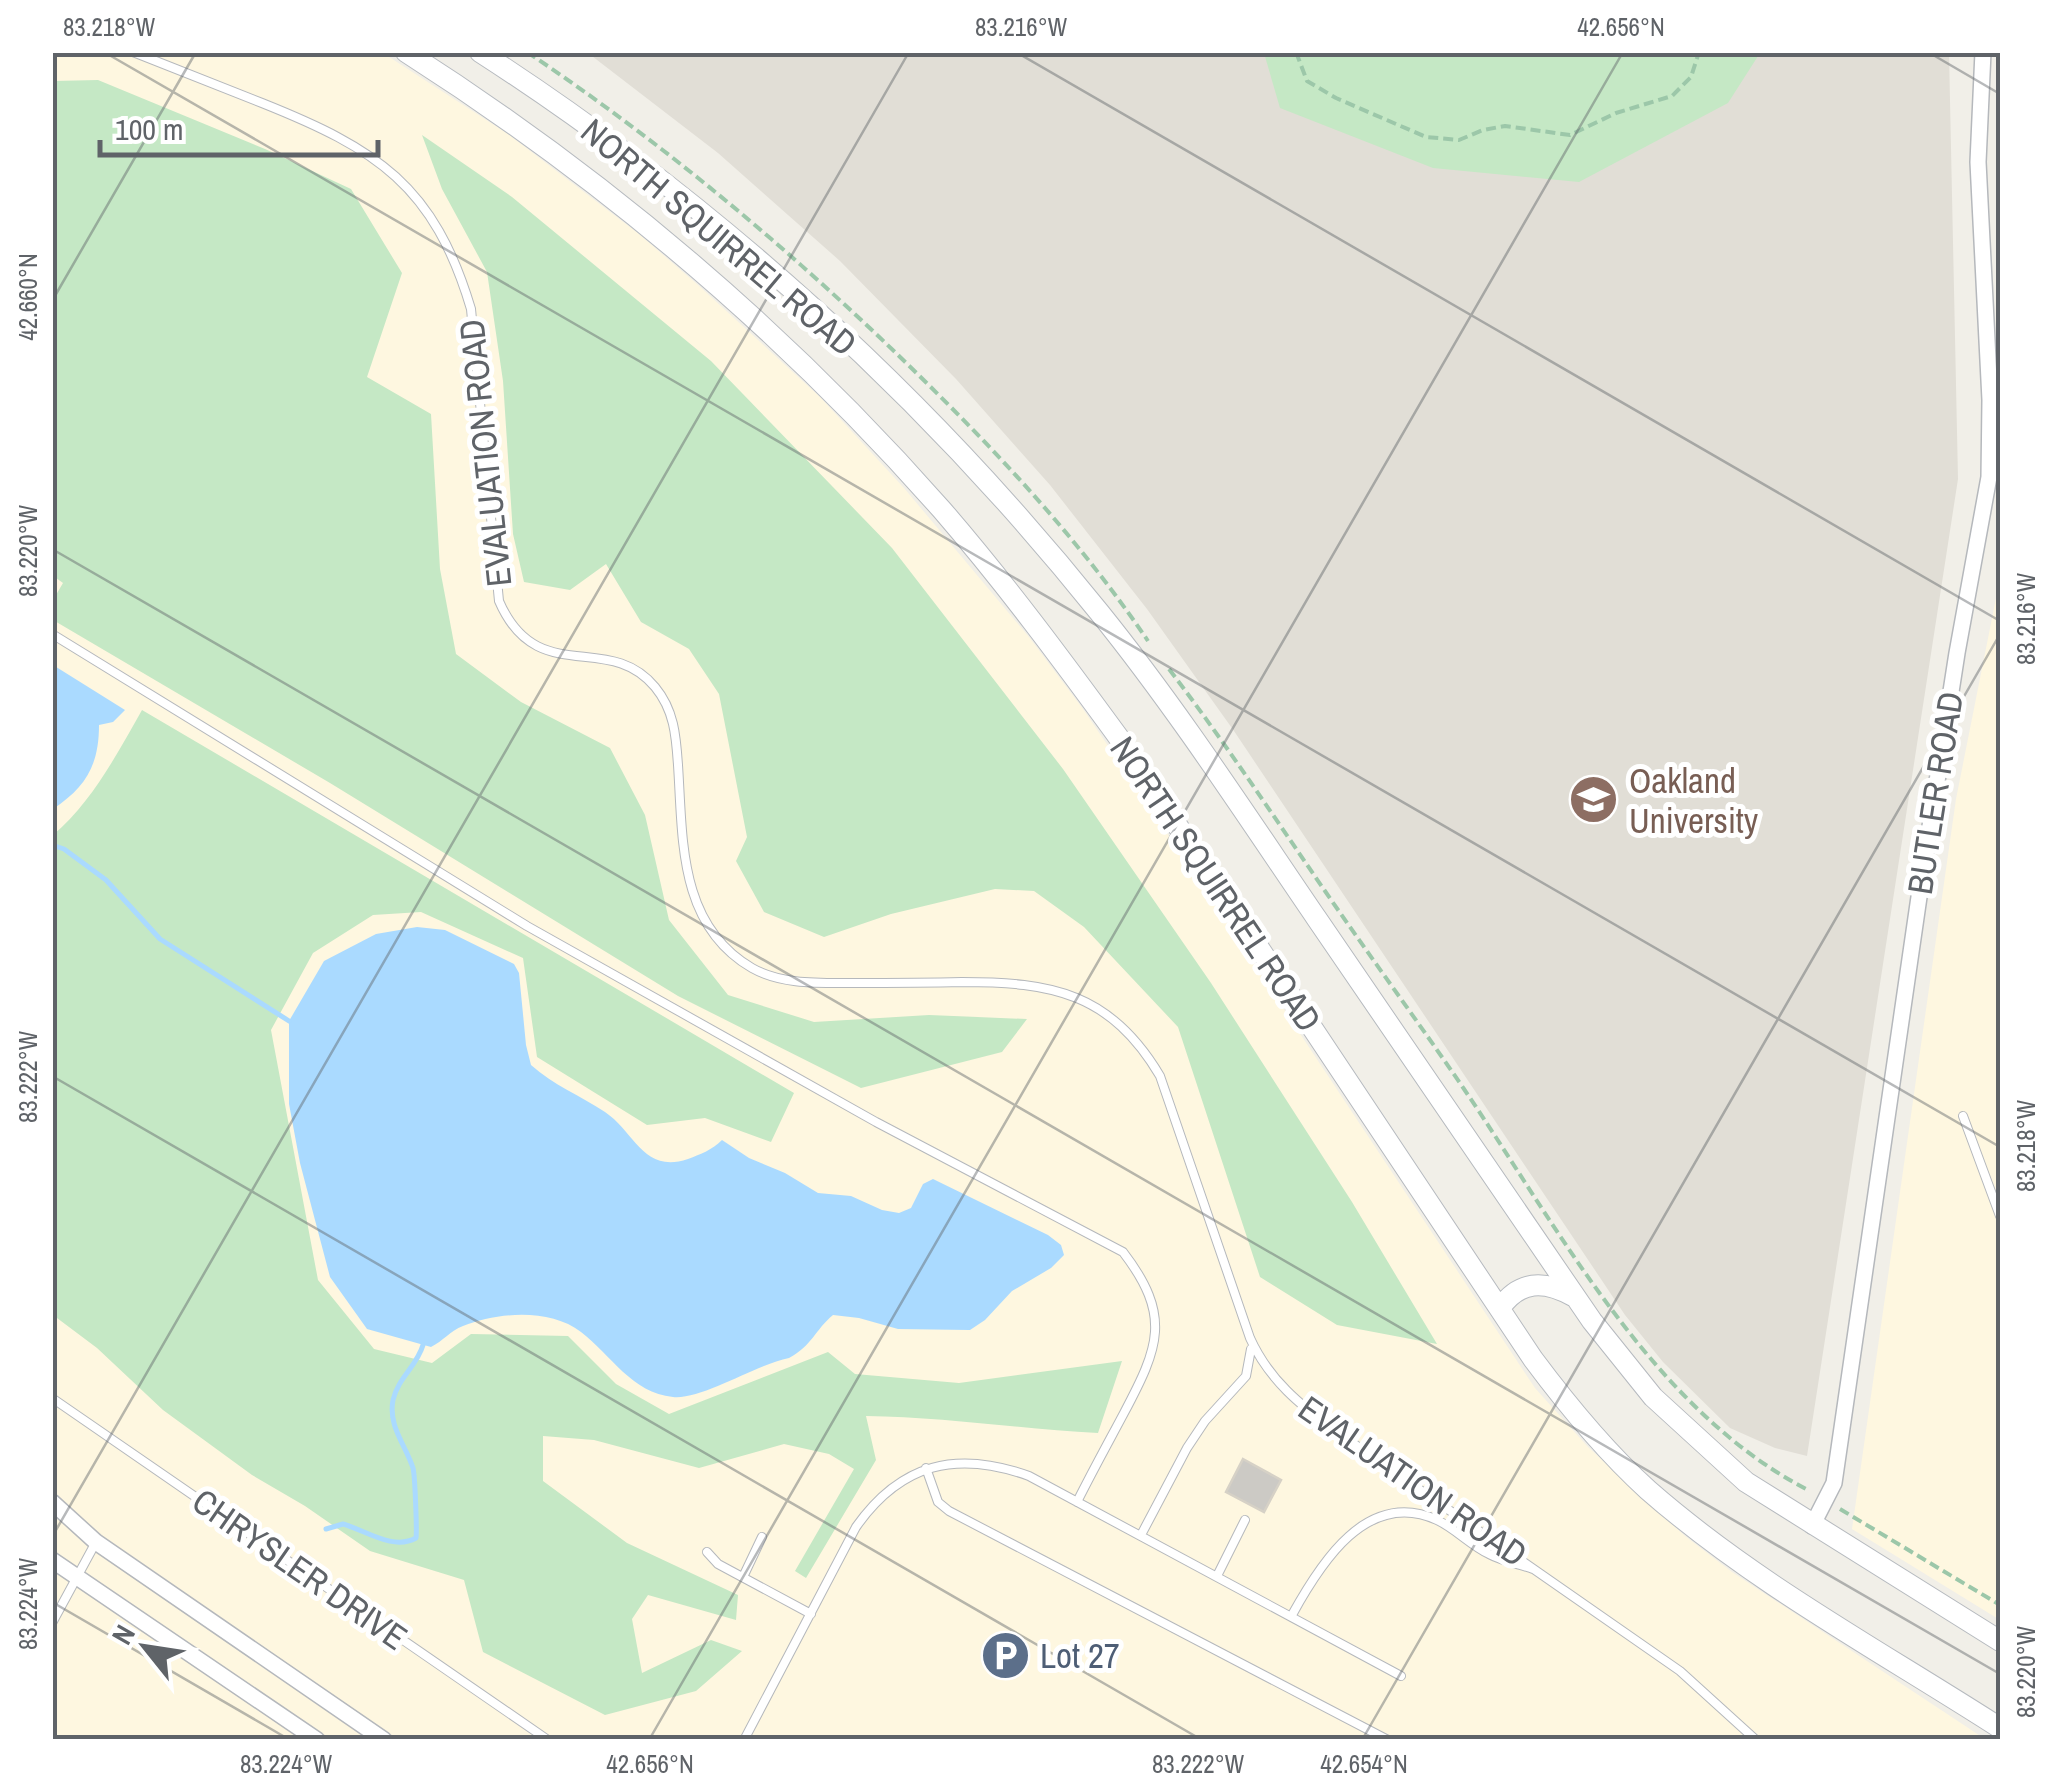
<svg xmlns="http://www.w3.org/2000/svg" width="2053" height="1792" font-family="'Archivo Narrow',sans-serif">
  <rect width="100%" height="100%" fill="#f1efe8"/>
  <path fill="#fef7e0" d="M 52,53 L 383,53 L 508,134 L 639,234 L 698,285 L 820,397 L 904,488 L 1029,637 L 1083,709 L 1155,815 L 1535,1388 L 1588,1447 L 1685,1536 L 1732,1572 L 1985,1739 L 53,1739 Z
    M 2000,578 L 2000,1620 L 1852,1529 L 1956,799 Z"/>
  <path fill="#e1ded6" d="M 588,53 L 1949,53 L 1958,479 L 1807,1456 L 1775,1448 L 1730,1428 L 1663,1362 L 1625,1315 L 1234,731 L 1147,609 L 1050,485 L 956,379 L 840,261 L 718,153 Z"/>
  <path fill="#c5e8c5" d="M 1264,53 L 1264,52 L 1760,53 L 1728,103 L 1579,182 L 1433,168 L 1280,108 Z
    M 98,80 L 265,149 L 351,189 L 402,273 L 367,377 L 431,414 L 440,569 L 456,654 L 521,702 L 610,748 L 645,815 L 669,920 L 728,995 L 814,1022 L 929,1015 L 1027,1019 L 1002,1052 L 861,1088 L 678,996 L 330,783 L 53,620 L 53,600 L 63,583 L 52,575 L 53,81 Z
    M 422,135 L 512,197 L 711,361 L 892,548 L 1063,769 L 1211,983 L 1352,1202 L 1437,1344 L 1337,1325 L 1260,1277 L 1178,1027 L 1084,927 L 1034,891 L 995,889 L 891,914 L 824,937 L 764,912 L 736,861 L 747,837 L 719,694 L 689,649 L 641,622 L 606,564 L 570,590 L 524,582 L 513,534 L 503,381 L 487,272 L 442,189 Z
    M 142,710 L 794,1093 L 771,1142 L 705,1118 L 647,1125 L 537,1057 L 523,958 L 421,912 L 373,915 L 313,953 L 271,1030 L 318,1280 L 374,1349 L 432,1363 L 471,1334 L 568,1336 L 616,1384 L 669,1414 L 828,1352 L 855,1374 L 959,1383 L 1122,1361 L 1098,1433 C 1021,1429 944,1417 866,1416 L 876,1460 L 806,1578 L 795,1571 L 854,1469 L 829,1454 L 784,1444 L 699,1468 L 594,1440 L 543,1436 L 543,1481 L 627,1543 L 738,1595 L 736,1620 L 648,1595 L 632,1619 L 642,1673 L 711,1640 L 742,1651 L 696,1691 L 605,1715 L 483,1652 L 464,1580 L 370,1551 L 305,1506 L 252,1475 L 163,1410 L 97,1348 L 53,1315 L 53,835 C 92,802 117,754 142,710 Z"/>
  <path fill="#aadaff" d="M 53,665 L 125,710 L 113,722 L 99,725 C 99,765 86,787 53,809 Z
    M 417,927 L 445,930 L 514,964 L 519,973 L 526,1045 L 531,1065 C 553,1085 581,1096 605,1112 C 635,1132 643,1174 688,1159 C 701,1154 712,1150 722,1140 L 749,1158 L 785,1173 L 818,1193 L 851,1196 L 882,1210 L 899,1213 L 911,1208 L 923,1184 L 933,1179 L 1048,1235 L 1061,1245 L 1064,1255 L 1051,1268 L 1012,1291 L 985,1320 L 970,1330 L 898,1329 L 859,1318 L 833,1315 C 815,1330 812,1346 789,1358 C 757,1364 702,1400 673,1397 C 632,1393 611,1355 581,1332 C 550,1308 498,1312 463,1326 C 450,1331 443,1341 431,1347 L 367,1329 L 330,1277 L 300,1163 L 289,1104 L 289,1021 L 324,961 L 376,934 Z"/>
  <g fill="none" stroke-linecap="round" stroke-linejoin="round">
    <path stroke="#aadaff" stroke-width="5" d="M 52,845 L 64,849 L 106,880 L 160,939 L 289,1021
      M 326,1529 L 343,1524 C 365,1530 393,1551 416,1538 C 417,1531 415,1475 413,1468 C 405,1444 388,1426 393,1400 C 398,1378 417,1366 423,1345"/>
  </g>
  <path fill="#cccac5" stroke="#d6d1c6" stroke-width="2.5" d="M 1243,1459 L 1281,1480 L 1264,1512 L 1226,1492 Z"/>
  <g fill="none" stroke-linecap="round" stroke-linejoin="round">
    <defs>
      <path id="lane" d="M 133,52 C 176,69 219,86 262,103 C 377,149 434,185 471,309 L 499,601 C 537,689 608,630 655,687 C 674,710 676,735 678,765 C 683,839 678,925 752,968 C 780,984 816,983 848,983 C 886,983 924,983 962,982 C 1052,982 1111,993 1160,1076 L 1250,1338 C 1269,1380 1300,1405 1337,1432 L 1680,1671 L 1756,1740
        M 52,634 L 527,926 L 876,1122 L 1123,1252 C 1172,1316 1159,1347 1124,1413 C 1108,1443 1092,1472 1077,1502
        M 1963,1116 L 2000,1216
        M 52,1398 L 548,1740
        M 926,1468 L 938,1502 L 949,1511 L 1388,1740
        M 1141,1535 L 1187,1448 L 1205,1421 L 1246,1376 L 1251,1349
        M 707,1552 L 718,1564 L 811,1614
        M 1217,1576 L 1245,1520
        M 743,1577 L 762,1537
        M 1292,1615 C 1320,1564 1367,1488 1437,1520 C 1456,1529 1470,1545 1489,1554 C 1502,1561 1519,1564 1533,1569
        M 52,1623 L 96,1542
        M 744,1740 L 856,1527 C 901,1463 957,1450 1029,1476 L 1401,1676"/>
      <path id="street" d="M 52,1502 L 96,1542 L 384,1740
        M 1812,1526 L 1834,1483 L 1919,897 L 1957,653 L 1989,477 L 1990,400 L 1978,162 L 1983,52
        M 52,1560 L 317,1740"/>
      <path id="secondary" d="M 406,52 C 605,179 786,333 942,510 C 1005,583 1062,660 1119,738 L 1533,1359 C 1568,1406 1605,1451 1648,1490 C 1754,1583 1882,1652 2000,1728
        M 480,52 C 714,203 925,395 1099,612 C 1178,710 1246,815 1317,919 C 1408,1053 1500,1187 1592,1321 L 1653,1397 L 1746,1482 L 2000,1641
        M 1500,1308 C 1520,1280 1544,1280 1573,1296"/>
    </defs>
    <use href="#lane" stroke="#b5b8bc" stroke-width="10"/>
    <use href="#street" stroke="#b5b8bc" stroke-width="18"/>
    <use href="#secondary" stroke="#b6babf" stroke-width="22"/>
    <path stroke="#9cc7a9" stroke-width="4" stroke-dasharray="10 5" stroke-linecap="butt" d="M 527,52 C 660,141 783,244 898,355 C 990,444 1077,536 1148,641
      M 1296,52 L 1307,81 L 1336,98 L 1426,137 L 1459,140 L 1483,130 L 1505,126 L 1570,135 L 1616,113 L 1672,96 L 1691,77 L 1699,52
      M 1169,669 C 1224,741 1274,817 1325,891 C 1371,958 1419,1023 1464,1089 C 1559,1229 1654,1412 1810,1491
      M 1840,1509 L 2000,1605"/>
    <use href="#lane" stroke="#fff" stroke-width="8"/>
    <use href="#street" stroke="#fff" stroke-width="15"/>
    <use href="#secondary" stroke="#fff" stroke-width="20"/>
  </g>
  <path fill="none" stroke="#5f6368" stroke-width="2.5" stroke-opacity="0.45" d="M 104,52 L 2000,1147M 1016,52 L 2000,621M 1928,52 L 2000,94M 52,301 L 196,52M 52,549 L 2000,1674M 52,1076 L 1202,1740M 52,1537 L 909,52M 52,1602 L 290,1740M 649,1740 L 1623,52M 1362,1740 L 2000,634"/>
  <defs>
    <symbol id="university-disc" viewBox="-11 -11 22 22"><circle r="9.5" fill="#8d6e63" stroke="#fff"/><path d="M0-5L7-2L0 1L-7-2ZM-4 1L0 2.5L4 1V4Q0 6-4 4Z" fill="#fff"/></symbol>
    <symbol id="parking-disc" viewBox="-11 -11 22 22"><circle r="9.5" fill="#5c6f8a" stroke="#fff"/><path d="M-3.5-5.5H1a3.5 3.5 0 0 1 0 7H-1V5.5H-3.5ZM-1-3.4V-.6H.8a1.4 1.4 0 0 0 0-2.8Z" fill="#fff"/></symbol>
  </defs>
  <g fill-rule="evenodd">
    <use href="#university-disc" x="1566" y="772" width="55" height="55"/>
    <use href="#parking-disc" x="978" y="1628" width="55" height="55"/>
  </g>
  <g text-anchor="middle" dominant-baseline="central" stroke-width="10" stroke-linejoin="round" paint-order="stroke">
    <g font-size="35" fill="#5f6368" stroke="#fff">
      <text transform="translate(719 237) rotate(40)">NORTH SQUIRREL ROAD</text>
      <text transform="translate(485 453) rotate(-96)">EVALUATION ROAD</text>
      <text transform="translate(1935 793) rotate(-81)">BUTLER ROAD</text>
      <text transform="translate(1216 884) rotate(56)">NORTH SQUIRREL ROAD</text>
      <text transform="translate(1413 1481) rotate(35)">EVALUATION ROAD</text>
      <text transform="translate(300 1569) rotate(35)">CHRYSLER DRIVE</text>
    </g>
    <g font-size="35" fill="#785e54" stroke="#fff" text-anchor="start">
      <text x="1629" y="780">Oakland<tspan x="1629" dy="40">University</tspan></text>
    </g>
    <g font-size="35" fill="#4e5e75" stroke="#fff" text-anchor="start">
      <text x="1040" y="1655">Lot 27</text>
    </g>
  </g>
  <rect width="2053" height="1792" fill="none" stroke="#ffffff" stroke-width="110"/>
  <g transform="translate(145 1647) rotate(300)" stroke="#ffffff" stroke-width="8" paint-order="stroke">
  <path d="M0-8L18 38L0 25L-18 38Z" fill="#5f6368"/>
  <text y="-15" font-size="28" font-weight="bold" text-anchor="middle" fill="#5f6368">N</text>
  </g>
  <path d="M100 140v15h278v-15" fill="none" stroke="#5f6368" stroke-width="5"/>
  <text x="115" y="140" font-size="30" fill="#5f6368" stroke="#ffffff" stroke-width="8" paint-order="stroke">100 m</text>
  <rect x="55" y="55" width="1943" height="1682" fill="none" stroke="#5f6368" stroke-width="4"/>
  <g font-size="25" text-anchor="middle" fill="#5f6368">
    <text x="109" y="36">83.218°W</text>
    <text x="1021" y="36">83.216°W</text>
    <text x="1621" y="36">42.656°N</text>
    <text transform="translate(28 297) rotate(-90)" y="9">42.660°N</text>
    <text transform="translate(28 551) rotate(-90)" y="9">83.220°W</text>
    <text transform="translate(2026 619) rotate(-90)" y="9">83.216°W</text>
    <text transform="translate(28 1077) rotate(-90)" y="9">83.222°W</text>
    <text transform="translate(2026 1146) rotate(-90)" y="9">83.218°W</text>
    <text transform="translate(28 1604) rotate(-90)" y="9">83.224°W</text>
    <text transform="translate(2026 1672) rotate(-90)" y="9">83.220°W</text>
    <text x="286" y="1773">83.224°W</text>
    <text x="650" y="1773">42.656°N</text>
    <text x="1198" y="1773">83.222°W</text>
    <text x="1364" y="1773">42.654°N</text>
  </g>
</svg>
